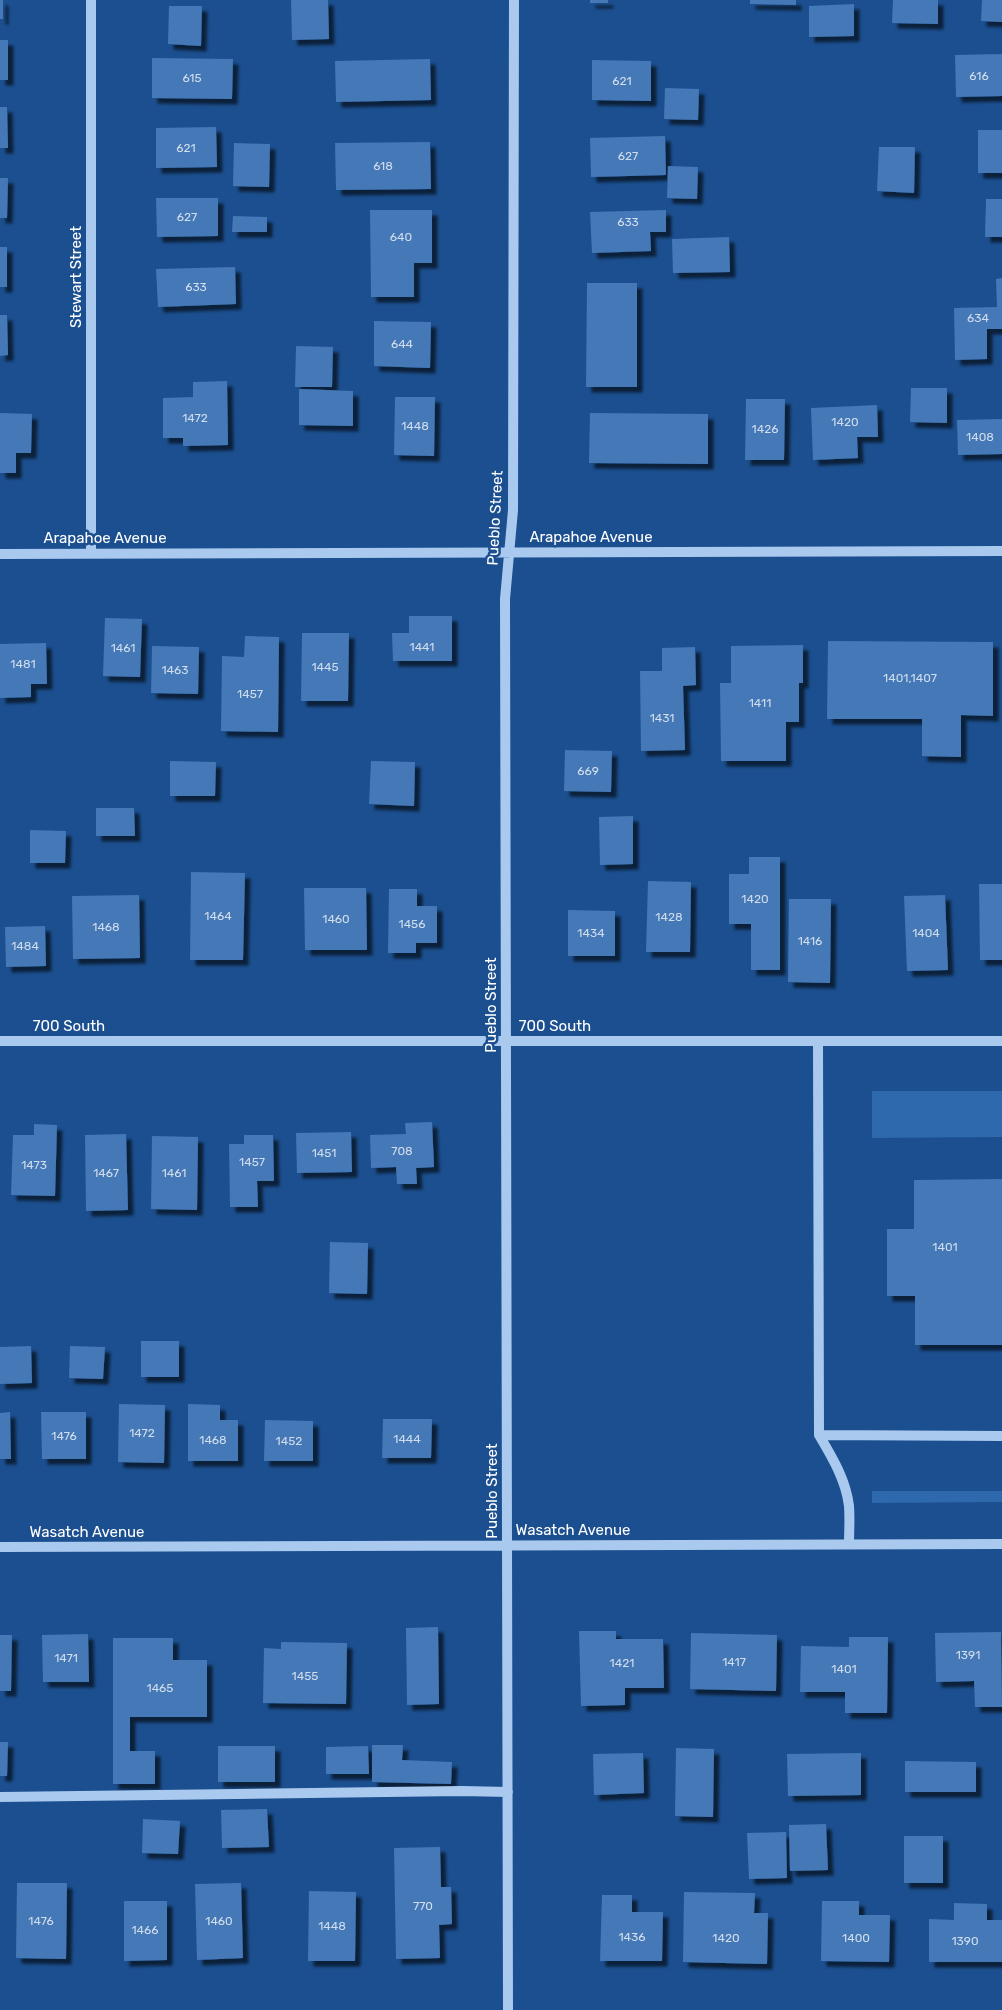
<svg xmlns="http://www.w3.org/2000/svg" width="1002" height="2010" font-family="Rubik,sans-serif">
  <defs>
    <filter id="shadow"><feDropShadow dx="5.5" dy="5.5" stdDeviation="1.5" flood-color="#0009"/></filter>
  </defs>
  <rect width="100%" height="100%" fill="#1b4f8f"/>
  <path fill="#2e69ad" d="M 872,1091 L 1002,1091 L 1002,1137 L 872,1138 Z
    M 872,1491 L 1002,1491 L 1002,1502 L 872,1503 Z"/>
  <path fill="#4478b7" filter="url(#shadow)" d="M 0,0 L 3,0 L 3,19 L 0,19 Z
    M 291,0 L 328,0 L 329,39 L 292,40 Z
    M 590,0 L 608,0 L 608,3 L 590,3 Z
    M 750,0 L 796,0 L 796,5 L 750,4 Z
    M 893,0 L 938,0 L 938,24 L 892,23 Z
    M 982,0 L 1002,0 L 1002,22 L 981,21 Z
    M 854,4 L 854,36 L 809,37 L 809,6 Z
    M 169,6 L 202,6 L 201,46 L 168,44 Z
    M 0,40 L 8,40 L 8,80 L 0,80 Z
    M 1002,54 L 1002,96 L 956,97 L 955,55 Z
    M 152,58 L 233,59 L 232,99 L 152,98 Z
    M 430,59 L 431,100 L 336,102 L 335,61 Z
    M 592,60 L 651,61 L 651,101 L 592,100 Z
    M 665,88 L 699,89 L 698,120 L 664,119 Z
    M 0,107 L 7,107 L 8,148 L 0,148 Z
    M 216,127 L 217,167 L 156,168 L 156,128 Z
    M 978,130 L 1002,130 L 1002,173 L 978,173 Z
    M 665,136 L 666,175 L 591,177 L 590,138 Z
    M 430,142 L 431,189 L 336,190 L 335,143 Z
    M 234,143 L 270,144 L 269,187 L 233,186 Z
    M 879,147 L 915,147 L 914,193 L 877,191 Z
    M 668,166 L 698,167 L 697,199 L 667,198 Z
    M 0,178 L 8,178 L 7,218 L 0,218 Z
    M 156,198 L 218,198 L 218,236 L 157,237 Z
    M 986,199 L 1002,199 L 1002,237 L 985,237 Z
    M 370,210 L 432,210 L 432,263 L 414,263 L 414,297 L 371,297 Z
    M 666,210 L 666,232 L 650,232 L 651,251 L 592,253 L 590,212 Z
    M 233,216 L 267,217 L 267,232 L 232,232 Z
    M 729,237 L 730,272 L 673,273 L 672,239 Z
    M 0,247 L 7,247 L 7,287 L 0,287 Z
    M 235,267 L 236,304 L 158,307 L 156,269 Z
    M 1002,278 L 1002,329 L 987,329 L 987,359 L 955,360 L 954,308 L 997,307 L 996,279 Z
    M 587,283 L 637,283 L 637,387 L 586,387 Z
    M 0,315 L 7,315 L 8,355 L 0,356 Z
    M 374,321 L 431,322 L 430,368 L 374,366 Z
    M 296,346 L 333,347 L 332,387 L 295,387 Z
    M 227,381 L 228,445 L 183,446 L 183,438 L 163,438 L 163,398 L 193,397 L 193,382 Z
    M 911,388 L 947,388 L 947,423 L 910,422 Z
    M 299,389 L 353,391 L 353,426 L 299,425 Z
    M 395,397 L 435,397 L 434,456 L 394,455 Z
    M 746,399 L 785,399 L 784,460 L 745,460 Z
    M 877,405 L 878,437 L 857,437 L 858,458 L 813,460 L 811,408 Z
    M 0,413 L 32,414 L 31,453 L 16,453 L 16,473 L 0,473 Z
    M 590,413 L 708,414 L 708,464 L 589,463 Z
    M 1002,419 L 1002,454 L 958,455 L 957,420 Z
    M 409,616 L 452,616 L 452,661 L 393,661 L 392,633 L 409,633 Z
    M 105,618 L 142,619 L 140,677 L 103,676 Z
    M 302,633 L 349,633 L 348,701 L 301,701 Z
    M 245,636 L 279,637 L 278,732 L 221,731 L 222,656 L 244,657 Z
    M 828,641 L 993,642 L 993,716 L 961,715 L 961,757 L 922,756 L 922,719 L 827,719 Z
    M 46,643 L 47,684 L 31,684 L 31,697 L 0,698 L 0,644 Z
    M 803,645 L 803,683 L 799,683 L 799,722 L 786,722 L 786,761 L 721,761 L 720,683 L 731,683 L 731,646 Z
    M 152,646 L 199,647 L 198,694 L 151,693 Z
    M 695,647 L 696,685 L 683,686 L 685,750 L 641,751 L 640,671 L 662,671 L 662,648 Z
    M 565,750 L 612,751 L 611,792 L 564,791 Z
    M 170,761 L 216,762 L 215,796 L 170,796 Z
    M 371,761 L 415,762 L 414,806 L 369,804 Z
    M 96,808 L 134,808 L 135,836 L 96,836 Z
    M 633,816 L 633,864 L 600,865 L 599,817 Z
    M 30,830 L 66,831 L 65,863 L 30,863 Z
    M 749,857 L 780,857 L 780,970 L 751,970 L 751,924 L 729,924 L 729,874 L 749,874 Z
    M 191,872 L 245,873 L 243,960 L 190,960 Z
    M 648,881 L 691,882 L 690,952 L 646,952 Z
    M 979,884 L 1002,884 L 1002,960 L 980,960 Z
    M 304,888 L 366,888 L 367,950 L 305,950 Z
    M 389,889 L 417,889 L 417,906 L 437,906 L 437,943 L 416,943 L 416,953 L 388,953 Z
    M 139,895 L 140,958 L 73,959 L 72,896 Z
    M 945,895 L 948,970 L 907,971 L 904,896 Z
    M 789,899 L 831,899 L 830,983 L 788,982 Z
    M 568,910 L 615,911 L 615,956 L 568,956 Z
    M 45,926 L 46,966 L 6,967 L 5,927 Z
    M 432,1122 L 434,1167 L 416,1168 L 417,1184 L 397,1184 L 396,1167 L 371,1168 L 370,1135 L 406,1134 L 405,1123 Z
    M 34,1124 L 57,1125 L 55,1196 L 11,1195 L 13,1135 L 34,1135 Z
    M 351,1132 L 352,1172 L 297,1173 L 296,1133 Z
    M 126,1134 L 128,1210 L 86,1211 L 85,1135 Z
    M 244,1135 L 273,1135 L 274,1181 L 257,1181 L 258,1207 L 230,1207 L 229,1144 L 244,1144 Z
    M 152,1136 L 198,1137 L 197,1210 L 151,1209 Z
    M 1002,1179 L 1002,1345 L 915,1345 L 915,1296 L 887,1296 L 887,1229 L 914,1229 L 914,1180 Z
    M 330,1242 L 368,1243 L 367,1294 L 329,1293 Z
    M 141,1341 L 179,1341 L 179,1377 L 141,1377 Z
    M 31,1346 L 32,1383 L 0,1384 L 0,1347 Z
    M 70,1346 L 105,1347 L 103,1379 L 69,1378 Z
    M 119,1404 L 165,1405 L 164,1463 L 118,1462 Z
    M 188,1404 L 220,1405 L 220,1420 L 238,1420 L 238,1461 L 188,1461 Z
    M 10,1412 L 11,1459 L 0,1459 L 0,1413 Z
    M 41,1412 L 86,1412 L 86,1459 L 42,1459 Z
    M 383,1419 L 432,1419 L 431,1458 L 382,1458 Z
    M 265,1420 L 313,1421 L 313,1461 L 264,1461 Z
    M 438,1627 L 439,1704 L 407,1705 L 406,1628 Z
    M 579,1631 L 616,1631 L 616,1639 L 663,1639 L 664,1688 L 625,1688 L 625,1705 L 581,1706 Z
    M 1001,1632 L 1002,1707 L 975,1707 L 974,1681 L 936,1682 L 935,1633 Z
    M 691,1633 L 777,1635 L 776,1691 L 690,1689 Z
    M 88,1634 L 89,1682 L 43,1682 L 42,1635 Z
    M 0,1635 L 12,1635 L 11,1691 L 0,1691 Z
    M 849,1637 L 888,1637 L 887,1713 L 845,1713 L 845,1692 L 800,1692 L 801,1646 L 849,1647 Z
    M 113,1638 L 173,1638 L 173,1660 L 207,1660 L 207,1717 L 130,1717 L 130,1751 L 155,1751 L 155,1784 L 113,1784 Z
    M 281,1642 L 347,1643 L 346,1704 L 263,1703 L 264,1648 L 281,1649 Z
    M 0,1742 L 8,1742 L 7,1776 L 0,1776 Z
    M 372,1745 L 403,1745 L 402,1760 L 452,1762 L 451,1784 L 372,1782 Z
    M 218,1746 L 275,1746 L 275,1782 L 218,1782 Z
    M 368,1746 L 369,1774 L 326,1774 L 326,1747 Z
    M 676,1748 L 714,1749 L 713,1817 L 675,1816 Z
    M 643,1753 L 644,1793 L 594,1795 L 593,1754 Z
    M 861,1753 L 861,1795 L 788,1796 L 787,1754 Z
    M 905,1761 L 976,1762 L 976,1792 L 905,1792 Z
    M 267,1809 L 269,1847 L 222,1848 L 221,1810 Z
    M 143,1819 L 180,1821 L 178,1854 L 142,1853 Z
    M 826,1824 L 828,1870 L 790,1871 L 789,1825 Z
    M 786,1832 L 787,1878 L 749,1879 L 747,1833 Z
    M 904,1836 L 943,1836 L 943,1883 L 904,1883 Z
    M 440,1847 L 441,1887 L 451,1887 L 452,1924 L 439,1925 L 440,1958 L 396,1959 L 394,1848 Z
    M 17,1883 L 67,1883 L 66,1959 L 16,1958 Z
    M 241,1883 L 243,1958 L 197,1960 L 195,1884 Z
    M 309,1891 L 356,1892 L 355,1961 L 308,1961 Z
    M 684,1892 L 755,1893 L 754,1913 L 768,1913 L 767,1964 L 683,1962 Z
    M 602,1895 L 632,1895 L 632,1912 L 663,1912 L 662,1961 L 600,1961 Z
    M 124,1901 L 167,1901 L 167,1960 L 124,1961 Z
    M 822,1901 L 859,1901 L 859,1915 L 890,1915 L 889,1962 L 821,1961 Z
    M 954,1903 L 987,1904 L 987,1920 L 1002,1920 L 1002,1962 L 929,1962 L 929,1919 L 954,1920 Z"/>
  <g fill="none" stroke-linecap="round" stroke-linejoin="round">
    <path stroke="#a9c9ee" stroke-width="10" d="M 91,553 L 91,0
      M 0,554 L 1002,551
      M 0,1041 L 1002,1041
      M 818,1041 L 819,1435 C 832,1457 846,1480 849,1506 C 850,1519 849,1532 849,1544
      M 819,1435 L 1002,1436
      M 0,1547 L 1002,1544
      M 0,1797 L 462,1791 L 508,1792
      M 508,2010 L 505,599 L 513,510 L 514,0"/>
  </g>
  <g text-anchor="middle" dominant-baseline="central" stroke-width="5" stroke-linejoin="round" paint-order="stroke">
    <g font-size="12" fill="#d0dded">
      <text x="979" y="76">616</text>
      <text x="192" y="78">615</text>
      <text x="622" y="81">621</text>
      <text x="186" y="148">621</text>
      <text x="628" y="156">627</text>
      <text x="383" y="166">618</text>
      <text x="187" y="217">627</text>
      <text x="628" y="222">633</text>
      <text x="401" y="237">640</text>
      <text x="196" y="287">633</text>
      <text x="978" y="318">634</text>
      <text x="402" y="344">644</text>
      <text x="195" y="418">1472</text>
      <text x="845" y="422">1420</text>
      <text x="415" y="426">1448</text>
      <text x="765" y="429">1426</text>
      <text x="980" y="437">1408</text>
      <text x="422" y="647">1441</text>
      <text x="123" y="648">1461</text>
      <text x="23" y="664">1481</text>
      <text x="325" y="667">1445</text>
      <text x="175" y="670">1463</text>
      <text x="910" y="678">1401,1407</text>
      <text x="250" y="694">1457</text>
      <text x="760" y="703">1411</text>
      <text x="662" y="718">1431</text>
      <text x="588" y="771">669</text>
      <text x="755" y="899">1420</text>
      <text x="218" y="916">1464</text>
      <text x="669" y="917">1428</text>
      <text x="336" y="919">1460</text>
      <text x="412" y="924">1456</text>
      <text x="106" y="927">1468</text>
      <text x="591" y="933">1434</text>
      <text x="926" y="933">1404</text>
      <text x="810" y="941">1416</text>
      <text x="25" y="946">1484</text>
      <text x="402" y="1151">708</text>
      <text x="324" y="1153">1451</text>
      <text x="252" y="1162">1457</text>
      <text x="34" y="1165">1473</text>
      <text x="106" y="1173">1467</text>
      <text x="174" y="1173">1461</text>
      <text x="945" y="1247">1401</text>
      <text x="142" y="1433">1472</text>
      <text x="64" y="1436">1476</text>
      <text x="407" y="1439">1444</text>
      <text x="213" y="1440">1468</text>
      <text x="289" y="1441">1452</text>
      <text x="968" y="1655">1391</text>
      <text x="66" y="1658">1471</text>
      <text x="734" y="1662">1417</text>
      <text x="622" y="1663">1421</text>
      <text x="844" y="1669">1401</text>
      <text x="305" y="1676">1455</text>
      <text x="160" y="1688">1465</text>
      <text x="423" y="1906">770</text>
      <text x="41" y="1921">1476</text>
      <text x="219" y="1921">1460</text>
      <text x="332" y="1926">1448</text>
      <text x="145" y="1930">1466</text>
      <text x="632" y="1937">1436</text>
      <text x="726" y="1938">1420</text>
      <text x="856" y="1938">1400</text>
      <text x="965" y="1941">1390</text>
    </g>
    <g font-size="15" fill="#fff" stroke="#1b4f8f">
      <text transform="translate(76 277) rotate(-90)">Stewart Street</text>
      <text transform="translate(495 518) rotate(-87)">Pueblo Street</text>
      <text x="591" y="537">Arapahoe Avenue</text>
      <text x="105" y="538">Arapahoe Avenue</text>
      <text transform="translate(491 1005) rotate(-90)">Pueblo Street</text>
      <text x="69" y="1026">700 South</text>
      <text x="555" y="1026">700 South</text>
      <text transform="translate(492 1491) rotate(-90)">Pueblo Street</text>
      <text x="573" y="1530">Wasatch Avenue</text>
      <text x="87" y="1532">Wasatch Avenue</text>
    </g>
  </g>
</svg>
